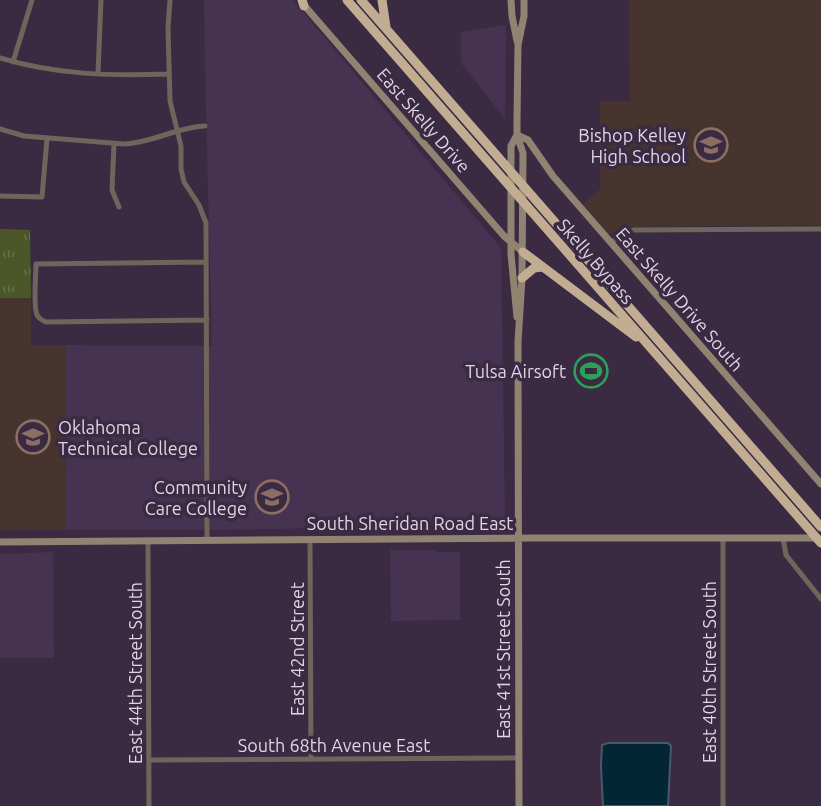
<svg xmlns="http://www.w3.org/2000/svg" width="821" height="806" font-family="Ubuntu,sans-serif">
  <defs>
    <pattern id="grass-tufts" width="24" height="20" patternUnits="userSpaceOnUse" patternTransform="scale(1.75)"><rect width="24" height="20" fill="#4b5728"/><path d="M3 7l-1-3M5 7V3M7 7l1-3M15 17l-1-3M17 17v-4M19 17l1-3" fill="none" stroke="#646e47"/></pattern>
  </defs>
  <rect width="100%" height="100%" fill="#3a2b43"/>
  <path fill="#453351" d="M 204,0 L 293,0 L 501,248 L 505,520 L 500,525 L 216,530 L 66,530 L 65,345 L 212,346 L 205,74 Z
    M 506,25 L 505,118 L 505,119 L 461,63 L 461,32 Z
    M 390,550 L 434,550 L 437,552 L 460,552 L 460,620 L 391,621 Z
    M 53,552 L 54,658 L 0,658 L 0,554 Z"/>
  <path fill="#48342f" d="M 629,0 L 821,0 L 821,225 L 622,227 L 613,234 L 608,234 L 583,205 L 600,189 L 600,101 L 630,101 Z
    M 0,298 L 31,298 L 31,345 L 65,345 L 66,530 L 0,530 Z"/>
  <path fill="url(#grass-tufts)" d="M 0,229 L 30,230 L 31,298 L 0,298 Z"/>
  <path fill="#042634" stroke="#465b69" stroke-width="2" d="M 608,743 L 668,743 L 671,746 L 668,806 L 603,806 L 601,766 L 602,745 Z"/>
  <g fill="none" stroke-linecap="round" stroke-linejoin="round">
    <path stroke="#6f665b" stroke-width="5" d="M 170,0 L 168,28 L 170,101 L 181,146 L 181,169 L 184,182 L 199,205 L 206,223 L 207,540
      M 0,58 C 56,75 111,76 169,74
      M 13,62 L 32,0
      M 98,74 L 101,0
      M 0,129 L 24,136 L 124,144 C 152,143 177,127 205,126
      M 114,144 L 112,190 L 119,207
      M 0,196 L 42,197 L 47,139
      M 611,243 L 618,237 L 633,230 L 821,229
      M 206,262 L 36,264 C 36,274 33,307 37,315 C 39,319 42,320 46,322 L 207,320
      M 723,538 L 723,806
      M 783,538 L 786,555 L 821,599
      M 310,539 L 311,759
      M 148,540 L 149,806
      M 149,760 L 519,758"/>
    <path stroke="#918372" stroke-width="7" d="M 511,0 L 512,16 L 517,41
      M 303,4 L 504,236 L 523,252
      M 517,135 L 528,140 L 553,176 L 821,484
      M 517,317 L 511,254 L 511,146 L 517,135
      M 0,542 L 533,538 L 818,538
      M 519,806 L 518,342 L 522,278 L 523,153 L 517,135 L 517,121 L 518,45 L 524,16 L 524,0"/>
    <path stroke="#c3ad92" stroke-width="9" d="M 302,0 L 304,6
      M 347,0 L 821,543
      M 361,0 L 821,527
      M 382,0 L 386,27
      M 523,252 L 636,337
      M 522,278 L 534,268 L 543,267"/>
  </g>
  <defs>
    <symbol id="school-ring" viewBox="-11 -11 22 22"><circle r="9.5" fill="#3a2b43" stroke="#8d6e63" stroke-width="1.5"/><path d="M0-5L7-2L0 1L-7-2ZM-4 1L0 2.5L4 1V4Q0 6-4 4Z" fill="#8d6e63"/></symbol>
    <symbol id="stadium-ring" viewBox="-11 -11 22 22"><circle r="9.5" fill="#3a2b43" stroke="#2e9e5b" stroke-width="1.5"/><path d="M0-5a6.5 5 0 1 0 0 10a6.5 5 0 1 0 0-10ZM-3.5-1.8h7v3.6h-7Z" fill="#2e9e5b"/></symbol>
    <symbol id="university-ring" viewBox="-11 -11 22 22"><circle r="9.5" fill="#3a2b43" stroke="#8d6e63" stroke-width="1.5"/><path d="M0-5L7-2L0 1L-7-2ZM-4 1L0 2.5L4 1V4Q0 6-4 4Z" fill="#8d6e63"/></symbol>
  </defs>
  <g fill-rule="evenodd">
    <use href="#school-ring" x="692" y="126" width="38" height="38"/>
    <use href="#stadium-ring" x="572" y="352" width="38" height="38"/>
    <use href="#university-ring" x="14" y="418" width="38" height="38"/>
    <use href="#university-ring" x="253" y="478" width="38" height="38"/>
  </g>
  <g text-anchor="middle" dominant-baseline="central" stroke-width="7" stroke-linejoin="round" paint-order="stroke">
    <g font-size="18" fill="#dfd6e5" stroke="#3a2b43">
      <text transform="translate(424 120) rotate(49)">East Skelly Drive</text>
      <text transform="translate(596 261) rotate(49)">Skelly Bypass</text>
      <text transform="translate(680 299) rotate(49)">East Skelly Drive South</text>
      <text x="410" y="523">South Sheridan Road East</text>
      <text transform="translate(297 649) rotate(-90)">East 42nd Street</text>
      <text transform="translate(503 649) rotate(-90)">East 41st Street South</text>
      <text transform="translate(709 672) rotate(-90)">East 40th Street South</text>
      <text transform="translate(135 673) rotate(-90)">East 44th Street South</text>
      <text x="334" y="745">South 68th Avenue East</text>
    </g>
    <g font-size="18" fill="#dfd6e5" stroke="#3a2b43" text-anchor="end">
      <text x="686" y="135">Bishop Kelley<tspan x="686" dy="21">High School</tspan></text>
      <text x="566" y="371">Tulsa Airsoft</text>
      <text x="58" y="427" text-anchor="start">Oklahoma<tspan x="58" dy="21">Technical College</tspan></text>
      <text x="247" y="487">Community<tspan x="247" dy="21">Care College</tspan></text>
    </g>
  </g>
</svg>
